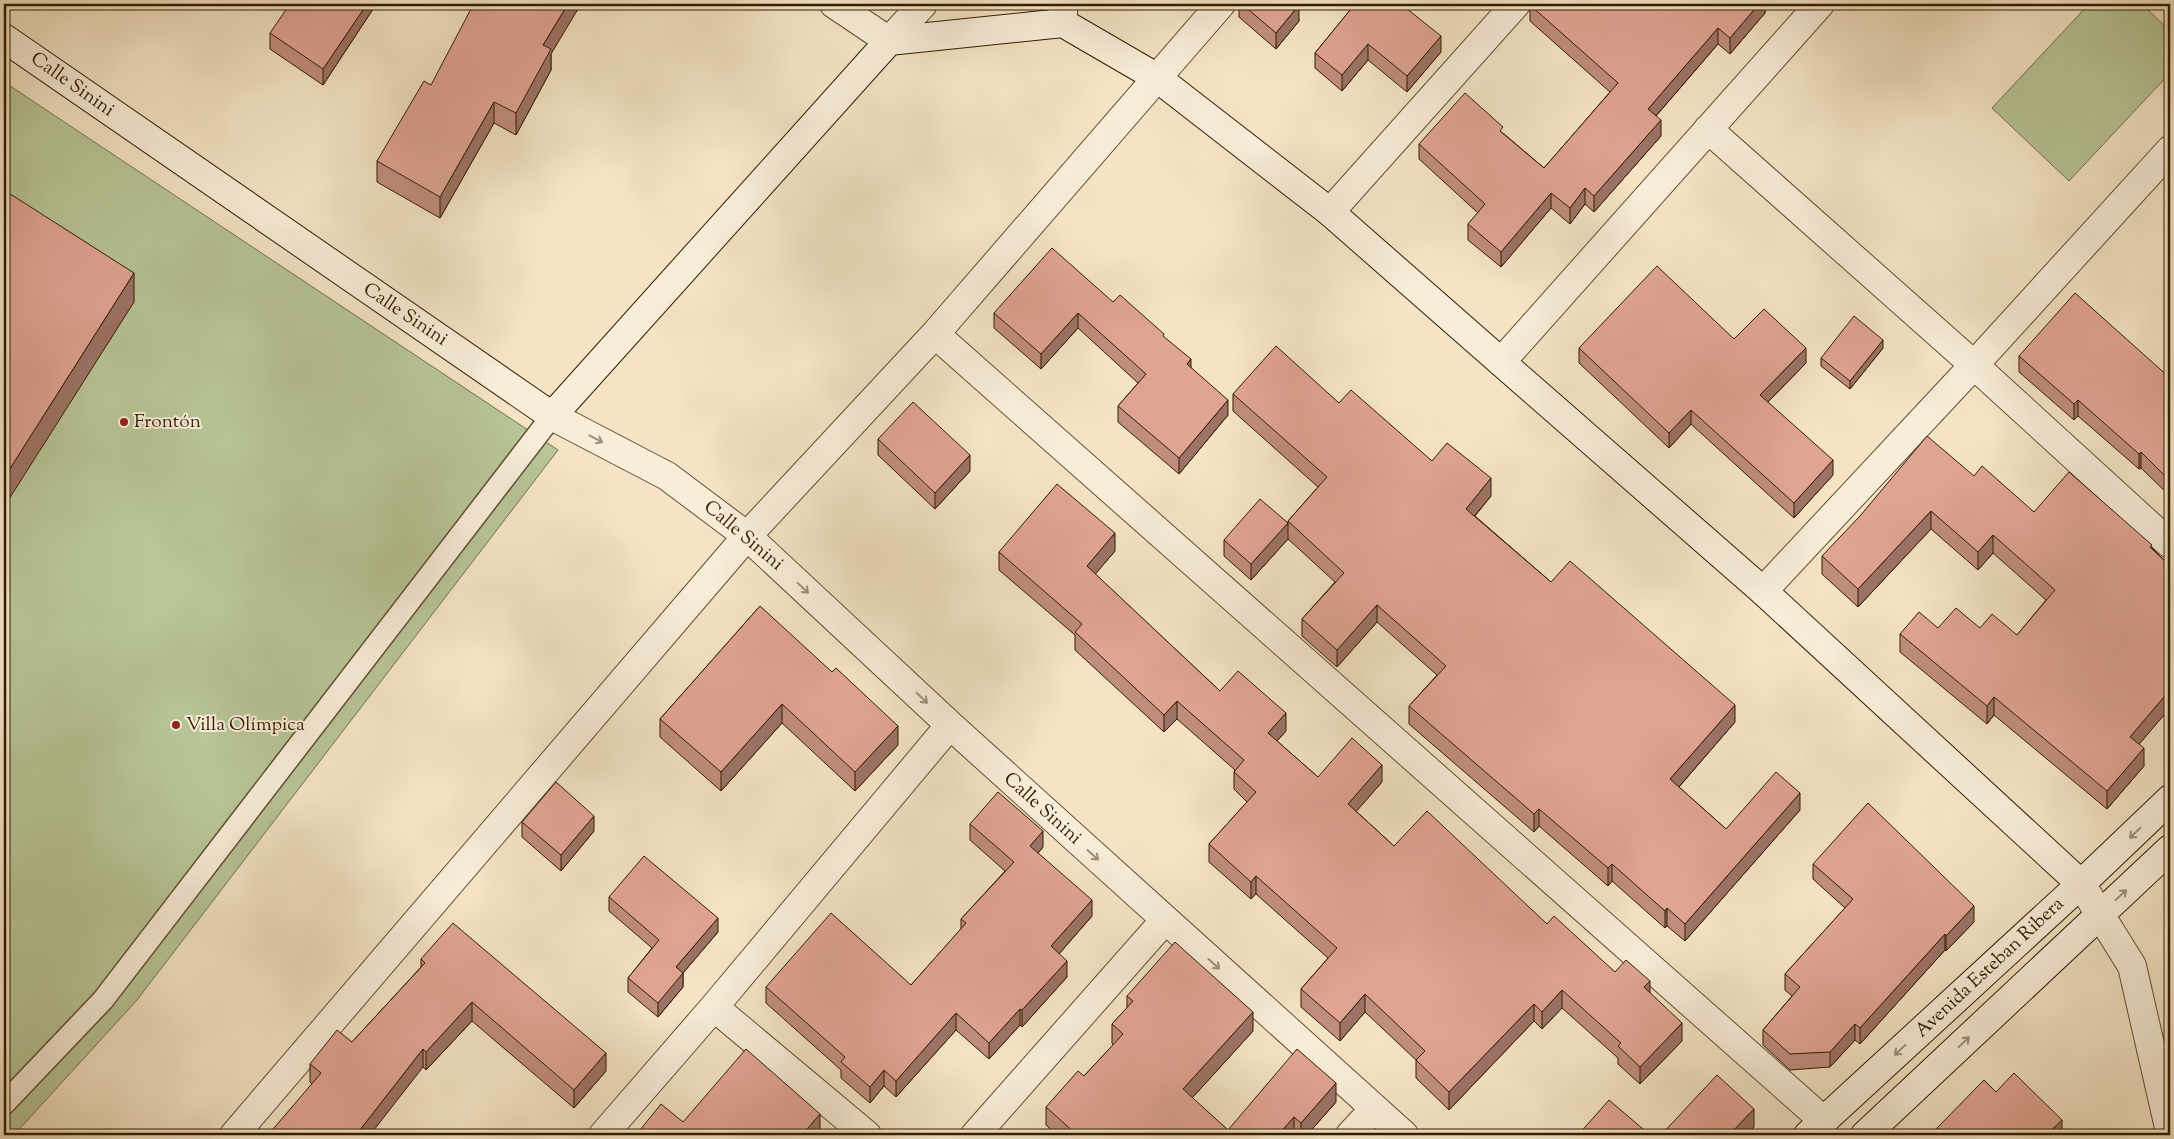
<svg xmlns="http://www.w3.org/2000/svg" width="2174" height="1139" font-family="'Sorts Mill Goudy',serif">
  <rect width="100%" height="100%" fill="#f4e4c5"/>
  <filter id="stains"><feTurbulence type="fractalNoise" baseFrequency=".004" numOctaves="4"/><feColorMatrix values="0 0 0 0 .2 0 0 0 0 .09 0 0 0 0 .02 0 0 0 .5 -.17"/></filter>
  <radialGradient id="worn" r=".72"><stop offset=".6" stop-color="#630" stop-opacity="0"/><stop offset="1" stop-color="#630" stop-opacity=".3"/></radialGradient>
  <path fill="#b8c597" stroke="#75704c" d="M 2089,4 L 2142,4 L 2170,31 L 2170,73 L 2069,181 L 1992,108 Z
    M 4,82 L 558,450 L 137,1000 L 14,1135 L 4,1135 Z"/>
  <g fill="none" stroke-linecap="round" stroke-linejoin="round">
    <defs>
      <path id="lane" d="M 4,1104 L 103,1000 L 552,416"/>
      <path id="street" d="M 834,4 L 889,41 L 923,4
        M 1063,4 L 1063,23
        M 1708,129 L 1974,365 L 2170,544
        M 1330,212 L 1516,4
        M 935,334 L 1824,1121
        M 1501,362 L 1820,4
        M 552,416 L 667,476 L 747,536 L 950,725 L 1404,1135
        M 1763,591 L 1974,365 L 2170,150
        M 2081,884 L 2132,966 L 2170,1132
        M 714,1007 L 867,1135
        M 234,1135 L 747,536 L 935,334 L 1221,4
        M 603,1135 L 714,1007 L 950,725
        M 975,1135 L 1165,920
        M 1350,1135 L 1374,1109"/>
      <path id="secondary" d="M 4,38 L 552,416 L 889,41 L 1063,23 L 1156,77 L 1330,212 L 1501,362 L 1763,591 L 2081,884
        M 1808,1135 L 2081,884 L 2170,799
        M 1865,1135 L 2170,849"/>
    </defs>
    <use href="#lane" stroke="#624e31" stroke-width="24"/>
    <use href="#street" stroke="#624e31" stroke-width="30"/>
    <use href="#secondary" stroke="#321c00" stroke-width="30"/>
    <use href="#lane" stroke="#f8edd9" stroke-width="21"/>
    <use href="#street" stroke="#f8edd9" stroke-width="28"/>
    <use href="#secondary" stroke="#f8edd9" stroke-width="28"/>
  </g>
  <path fill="#c18d7e" stroke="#321c00" d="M 375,4 L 375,6 L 323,85 L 270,49 L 270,33 Z
    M 1239,4 L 1297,4 L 1299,21 L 1276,49 L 1239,17 Z
    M 1355,4 L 1441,52 L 1407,92 L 1368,60 L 1342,91 L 1315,68 L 1315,53 Z
    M 1765,4 L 1765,13 L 1730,54 L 1718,44 L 1656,116 L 1661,136 L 1594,212 L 1585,204 L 1570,224 L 1551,208 L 1501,267 L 1468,240 L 1468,224 L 1478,213 L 1419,159 L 1419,144 L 1503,133 L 1544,168 L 1610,92 L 1530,21 L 1530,5 L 1592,8 Z
    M 551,54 L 551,70 L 516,135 L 494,123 L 440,218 L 377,182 L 377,161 L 431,85 Z
    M 1113,302 L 1164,337 L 1191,368 L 1228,415 L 1179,474 L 1118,422 L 1118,406 L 1138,383 L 1078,328 L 1041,369 L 994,328 L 994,313 Z
    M 1734,339 L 1806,363 L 1768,402 L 1833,475 L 1794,518 L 1691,424 L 1669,448 L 1579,363 L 1579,348 Z
    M 1883,348 L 1850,389 L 1821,366 L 1821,358 Z
    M 2019,356 L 2170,378 L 2170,496 L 2141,468 L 2139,469 L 2078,416 L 2074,420 L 2019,372 Z
    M 1233,394 L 1339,403 L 1432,461 L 1491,496 L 1475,516 L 1551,582 L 1735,722 L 1679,787 L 1726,829 L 1800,810 L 1685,941 L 1667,926 L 1665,928 L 1612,881 L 1608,886 L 1539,826 L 1534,832 L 1409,724 L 1409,706 L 1437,675 L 1377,622 L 1337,667 L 1302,636 L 1302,619 L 1335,582 L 1288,539 L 1251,580 L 1224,556 L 1224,540 L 1288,523 L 1288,521 L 1318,487 L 1233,411 Z
    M 878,439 L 970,471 L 935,509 L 878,455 Z
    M 1974,476 L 2034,512 L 2152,548 L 2170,566 L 2170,710 L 2169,709 L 2139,744 L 2144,766 L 2107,809 L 1994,715 L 1987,724 L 1900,652 L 1900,634 L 1938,628 L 1980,628 L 2017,635 L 2046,600 L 1993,553 L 1978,570 L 1931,529 L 1858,607 L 1822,574 L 1822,556 Z
    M 1115,551 L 1095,574 L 1220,691 L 1286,731 L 1277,741 L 1318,777 L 1382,782 L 1356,811 L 1394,846 L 1547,924 L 1615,972 L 1650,993 L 1682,1041 L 1640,1084 L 1618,1064 L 1618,1058 L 1562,1008 L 1542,1029 L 1534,1021 L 1449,1110 L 1416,1078 L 1416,1060 L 1365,1012 L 1340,1041 L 1301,1007 L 1301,989 L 1328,958 L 1256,894 L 1251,899 L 1209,862 L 1209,844 L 1247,802 L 1234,789 L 1234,772 L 1235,770 L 1177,719 L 1164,732 L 1075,650 L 1075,635 L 999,570 L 999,552 Z
    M 760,606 L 898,745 L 855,791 L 782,723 L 721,791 L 660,737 L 660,719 Z
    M 522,822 L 594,831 L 561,871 L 522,837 Z
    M 970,824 L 1043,847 L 1038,853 L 1092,916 L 1059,954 L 1067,977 L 1022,1027 L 1020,1025 L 989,1059 L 956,1030 L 896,1097 L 884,1086 L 870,1103 L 841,1078 L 841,1070 L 766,1003 L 766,987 L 911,985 L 961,929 L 961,919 L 1005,871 L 970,840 Z
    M 1813,864 L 1974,922 L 1946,951 L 1945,950 L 1860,1044 L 1855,1040 L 1830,1067 L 1790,1070 L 1763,1045 L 1763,1030 L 1792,996 L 1785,990 L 1785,974 L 1845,908 L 1813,879 Z
    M 609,897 L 718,932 L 683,973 L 683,987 L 658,1017 L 628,992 L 628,978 L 652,948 L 609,911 Z
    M 421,959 L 606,1071 L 574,1108 L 472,1021 L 426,1070 L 423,1067 L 312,1084 L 310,1082 L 310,1064 L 352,1042 L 421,967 Z
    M 1127,996 L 1253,1031 L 1192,1098 L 1228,1130 L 1336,1102 L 1307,1135 L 1057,1135 L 1046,1125 L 1046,1107 L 1084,1076 L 1113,1045 L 1112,1043 L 1112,1024 L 1127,1008 Z
    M 1996,1092 L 2062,1135 L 1937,1135 L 1937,1128 Z"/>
  <path fill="#9d7367" stroke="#321c00" d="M 367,4 L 375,4 L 375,6 L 323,85 L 323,69 Z
    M 568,4 L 581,4 L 551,54 L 551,70 L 516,135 L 516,113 L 543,45 Z
    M 1759,4 L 1765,4 L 1765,13 L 1730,54 L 1730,38 Z
    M 1299,5 L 1299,21 L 1276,49 L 1276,33 Z
    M 1718,28 L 1718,44 L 1648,125 L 1648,109 Z
    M 1441,36 L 1441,52 L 1407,92 L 1407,76 Z
    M 1368,44 L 1368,60 L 1342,91 L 1342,75 Z
    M 494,102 L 494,123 L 440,218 L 440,197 Z
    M 1661,120 L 1661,136 L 1594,212 L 1594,196 Z
    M 1585,188 L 1585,204 L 1570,224 L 1570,208 Z
    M 1551,193 L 1551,208 L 1501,267 L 1501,252 Z
    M 134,273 L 134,302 L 4,507 L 4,478 Z
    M 1078,313 L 1078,328 L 1041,369 L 1041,354 Z
    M 1883,340 L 1883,348 L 1850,389 L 1850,381 Z
    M 1806,348 L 1806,363 L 1760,410 L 1760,395 Z
    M 1191,359 L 1191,375 L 1187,364 Z
    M 1228,400 L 1228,415 L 1179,474 L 1179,458 Z
    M 2078,400 L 2078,416 L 2074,420 L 2074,404 Z
    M 1691,410 L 1691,424 L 1669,448 L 1669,433 Z
    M 2141,452 L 2141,468 L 2139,469 L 2139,454 Z
    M 970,455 L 970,471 L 935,509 L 935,493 Z
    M 1833,460 L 1833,475 L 1794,518 L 1794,503 Z
    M 1491,478 L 1491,496 L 1466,526 L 1466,509 Z
    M 1931,511 L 1931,529 L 1858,607 L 1858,589 Z
    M 1288,523 L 1288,539 L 1251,580 L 1251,564 Z
    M 1115,533 L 1115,551 L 1087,584 L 1087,566 Z
    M 1993,535 L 1993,553 L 1978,570 L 1978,552 Z
    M 1377,605 L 1377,622 L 1337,667 L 1337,650 Z
    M 2169,691 L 2169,709 L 2130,755 L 2130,737 Z
    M 1994,697 L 1994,715 L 1987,724 L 1987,706 Z
    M 1177,701 L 1177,719 L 1164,732 L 1164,715 Z
    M 782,704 L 782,723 L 721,791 L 721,772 Z
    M 1735,705 L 1735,722 L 1670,797 L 1670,779 Z
    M 1286,713 L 1286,731 L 1268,751 L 1268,733 Z
    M 898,726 L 898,745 L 855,791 L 855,772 Z
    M 2144,748 L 2144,766 L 2107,809 L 2107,791 Z
    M 1382,765 L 1382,782 L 1348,821 L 1348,804 Z
    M 1800,793 L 1800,810 L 1685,941 L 1685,924 Z
    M 1539,809 L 1539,826 L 1534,832 L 1534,814 Z
    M 594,816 L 594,831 L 561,871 L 561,855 Z
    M 1043,831 L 1043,847 L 1030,863 L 1030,846 Z
    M 1612,864 L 1612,881 L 1608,886 L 1608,868 Z
    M 1256,876 L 1256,894 L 1251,899 L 1251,882 Z
    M 1092,900 L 1092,916 L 1051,963 L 1051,946 Z
    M 1974,906 L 1974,922 L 1946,951 L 1946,936 Z
    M 1667,908 L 1667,926 L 1665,928 L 1665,911 Z
    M 718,918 L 718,932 L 683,973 L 683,987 L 658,1017 L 658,1003 L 676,967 Z
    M 1945,934 L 1945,950 L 1860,1044 L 1860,1028 Z
    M 1067,961 L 1067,977 L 1022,1027 L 1022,1010 Z
    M 1650,981 L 1650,999 L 1644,987 Z
    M 1562,990 L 1562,1008 L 1542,1029 L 1542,1012 Z
    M 1365,994 L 1365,1012 L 1340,1041 L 1340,1023 Z
    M 472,1002 L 472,1021 L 426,1070 L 426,1052 Z
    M 1534,1004 L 1534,1021 L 1449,1110 L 1449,1092 Z
    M 1020,1009 L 1020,1025 L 989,1059 L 989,1043 Z
    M 1253,1012 L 1253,1031 L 1183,1108 L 1183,1089 Z
    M 956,1013 L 956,1030 L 896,1097 L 896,1081 Z
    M 1682,1023 L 1682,1041 L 1640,1084 L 1640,1067 Z
    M 1855,1024 L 1855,1040 L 1830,1067 L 1830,1052 Z
    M 423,1049 L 423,1067 L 370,1135 L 359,1135 L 359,1131 Z
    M 606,1053 L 606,1071 L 574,1108 L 574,1090 Z
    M 884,1070 L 884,1086 L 870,1103 L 870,1087 Z
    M 1336,1083 L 1336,1102 L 1307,1135 L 1301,1135 L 1301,1123 Z
    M 1754,1109 L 1754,1127 L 1746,1135 L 1729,1135 Z
    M 820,1114 L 820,1135 L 802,1135 Z
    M 1294,1117 L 1294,1135 L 1278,1135 Z
    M 2062,1120 L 2062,1135 L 2046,1135 Z"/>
  <path fill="#e0a493" stroke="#321c00" d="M 290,4 L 367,4 L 323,69 L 270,33 Z
    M 482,4 L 568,4 L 543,45 L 551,49 L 516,113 L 494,102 L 440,197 L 377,161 L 424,81 L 431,85 L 472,7 L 478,10 Z
    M 1242,4 L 1297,4 L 1299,5 L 1276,33 Z
    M 1355,4 L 1401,4 L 1441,36 L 1407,76 L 1368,44 L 1342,75 L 1315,53 Z
    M 1531,4 L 1588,4 L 1592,8 L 1596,4 L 1759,4 L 1730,38 L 1718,28 L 1648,109 L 1661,120 L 1594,196 L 1585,188 L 1570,208 L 1551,193 L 1501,252 L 1468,224 L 1485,204 L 1419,144 L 1465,93 L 1503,127 L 1500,131 L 1544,168 L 1618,83 L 1530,5 Z
    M 4,190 L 134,273 L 4,478 Z
    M 1052,248 L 1113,302 L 1120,295 L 1164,334 L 1163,336 L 1191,359 L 1187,364 L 1228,400 L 1179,458 L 1118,406 L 1146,374 L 1078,313 L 1041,354 L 994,313 Z
    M 1657,266 L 1734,339 L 1764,309 L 1806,348 L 1760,395 L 1833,460 L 1794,503 L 1691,410 L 1669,433 L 1579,348 Z
    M 2075,293 L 2170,378 L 2170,481 L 2141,452 L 2139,454 L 2078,400 L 2074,404 L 2019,356 Z
    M 1854,316 L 1883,340 L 1850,381 L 1821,358 Z
    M 1276,346 L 1339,403 L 1351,390 L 1432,461 L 1447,443 L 1491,478 L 1466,509 L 1551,582 L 1570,561 L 1735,705 L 1670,779 L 1726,829 L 1776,772 L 1800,793 L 1685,924 L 1667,908 L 1665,911 L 1612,864 L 1608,868 L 1539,809 L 1534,814 L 1409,706 L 1446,666 L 1377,605 L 1337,650 L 1302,619 L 1344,573 L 1288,521 L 1327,477 L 1233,394 Z
    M 913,402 L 970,455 L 935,493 L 878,439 Z
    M 1927,436 L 1974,476 L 1982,466 L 2034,512 L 2069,472 L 2152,545 L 2150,547 L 2170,566 L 2170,692 L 2169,691 L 2130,737 L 2144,748 L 2107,791 L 1994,697 L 1987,706 L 1900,634 L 1919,612 L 1938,628 L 1956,608 L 1980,628 L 1992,614 L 2017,635 L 2055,590 L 1993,535 L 1978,552 L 1931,511 L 1858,589 L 1822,556 L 1860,516 Z
    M 1057,484 L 1115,533 L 1087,566 L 1220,691 L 1238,671 L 1286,713 L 1268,733 L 1318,777 L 1352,738 L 1382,765 L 1348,804 L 1394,846 L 1427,811 L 1547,924 L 1554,916 L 1615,972 L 1626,960 L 1650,981 L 1644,987 L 1682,1023 L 1640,1067 L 1618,1046 L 1621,1043 L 1562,990 L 1542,1012 L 1534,1004 L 1449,1092 L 1416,1060 L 1425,1051 L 1365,994 L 1340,1023 L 1301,989 L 1337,948 L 1256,876 L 1251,882 L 1209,844 L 1256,792 L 1234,772 L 1244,760 L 1177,701 L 1164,715 L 1075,632 L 1082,624 L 999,552 Z
    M 1260,499 L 1288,523 L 1251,564 L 1224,540 Z
    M 760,606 L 832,672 L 836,668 L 898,726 L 855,772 L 782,704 L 721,772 L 660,719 Z
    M 556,782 L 594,816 L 561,855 L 522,822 Z
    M 998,792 L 1043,831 L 1030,846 L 1092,900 L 1051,946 L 1067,961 L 1022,1010 L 1020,1009 L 989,1043 L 956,1013 L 896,1081 L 884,1070 L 870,1087 L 841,1062 L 845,1057 L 766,987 L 831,913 L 911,985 L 966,923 L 961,919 L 1014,862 L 970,824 Z
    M 1868,803 L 1974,906 L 1946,936 L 1945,934 L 1860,1028 L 1855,1024 L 1830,1052 L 1790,1054 L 1763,1030 L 1800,987 L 1785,974 L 1853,899 L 1813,864 Z
    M 644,856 L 718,918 L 676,967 L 683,973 L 658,1003 L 628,978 L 659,940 L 609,897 Z
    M 453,923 L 606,1053 L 574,1090 L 472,1002 L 426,1052 L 423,1049 L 359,1131 L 364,1135 L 268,1135 L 321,1073 L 310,1064 L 337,1030 L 352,1042 L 425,963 L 421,959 Z
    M 1175,942 L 1253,1012 L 1183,1089 L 1228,1130 L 1297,1049 L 1336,1083 L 1301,1123 L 1294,1117 L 1278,1135 L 1077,1135 L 1046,1107 L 1078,1071 L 1084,1076 L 1123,1034 L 1112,1024 L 1133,1001 L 1127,996 Z
    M 746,1049 L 820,1114 L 802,1135 L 636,1135 L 661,1104 L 683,1122 Z
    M 2014,1073 L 2062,1120 L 2046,1135 L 1945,1135 L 1937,1128 L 1984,1080 L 1996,1092 Z
    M 1717,1075 L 1754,1109 L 1729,1135 L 1661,1135 Z
    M 1609,1100 L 1650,1135 L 1578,1135 Z"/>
  <defs><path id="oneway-shaft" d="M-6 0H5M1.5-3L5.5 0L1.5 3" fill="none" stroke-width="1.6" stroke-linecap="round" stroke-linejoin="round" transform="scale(1.25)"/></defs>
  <g stroke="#9f8f77">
    <use href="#oneway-shaft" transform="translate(596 439) rotate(28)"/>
    <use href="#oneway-shaft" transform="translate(803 588) rotate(43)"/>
    <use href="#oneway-shaft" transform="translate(922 698) rotate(43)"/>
    <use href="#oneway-shaft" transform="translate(2135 833) rotate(136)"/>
    <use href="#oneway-shaft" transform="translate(1093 855) rotate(42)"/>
    <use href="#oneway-shaft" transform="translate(2121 895) rotate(-43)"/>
    <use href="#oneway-shaft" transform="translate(1214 964) rotate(42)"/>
    <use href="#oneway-shaft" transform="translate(1964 1042) rotate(-43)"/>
    <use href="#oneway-shaft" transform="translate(1900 1050) rotate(137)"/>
  </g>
  <g fill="#8f2418" stroke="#f8edd9" stroke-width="2">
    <circle cx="124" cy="422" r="5"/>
    <circle cx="176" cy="725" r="5"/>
  </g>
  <g text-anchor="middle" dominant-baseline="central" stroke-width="4" stroke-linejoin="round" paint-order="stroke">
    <g font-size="19" fill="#321c00" stroke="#f8edd9">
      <text transform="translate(72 85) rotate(35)">Calle Sinini</text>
      <text transform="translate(405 315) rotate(34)">Calle Sinini</text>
      <text transform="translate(743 536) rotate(40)">Calle Sinini</text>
      <text transform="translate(1042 809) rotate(42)">Calle Sinini</text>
      <text transform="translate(1990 968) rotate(-43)">Avenida Esteban Ribera</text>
    </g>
    <g font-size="19" fill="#321c00" stroke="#f8edd9" text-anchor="start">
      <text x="134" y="422">Frontón</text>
      <text x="186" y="725">Villa Olímpica</text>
    </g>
  </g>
  <rect width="2174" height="1139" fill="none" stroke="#f4e4c5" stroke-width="20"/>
  <rect x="5" y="5" width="2164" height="1129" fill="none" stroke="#321c00" stroke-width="2.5"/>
  <rect x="10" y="10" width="2154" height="1119" fill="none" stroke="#321c00"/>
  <rect width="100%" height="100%" filter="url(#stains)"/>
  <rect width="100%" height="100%" fill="url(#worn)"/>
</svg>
